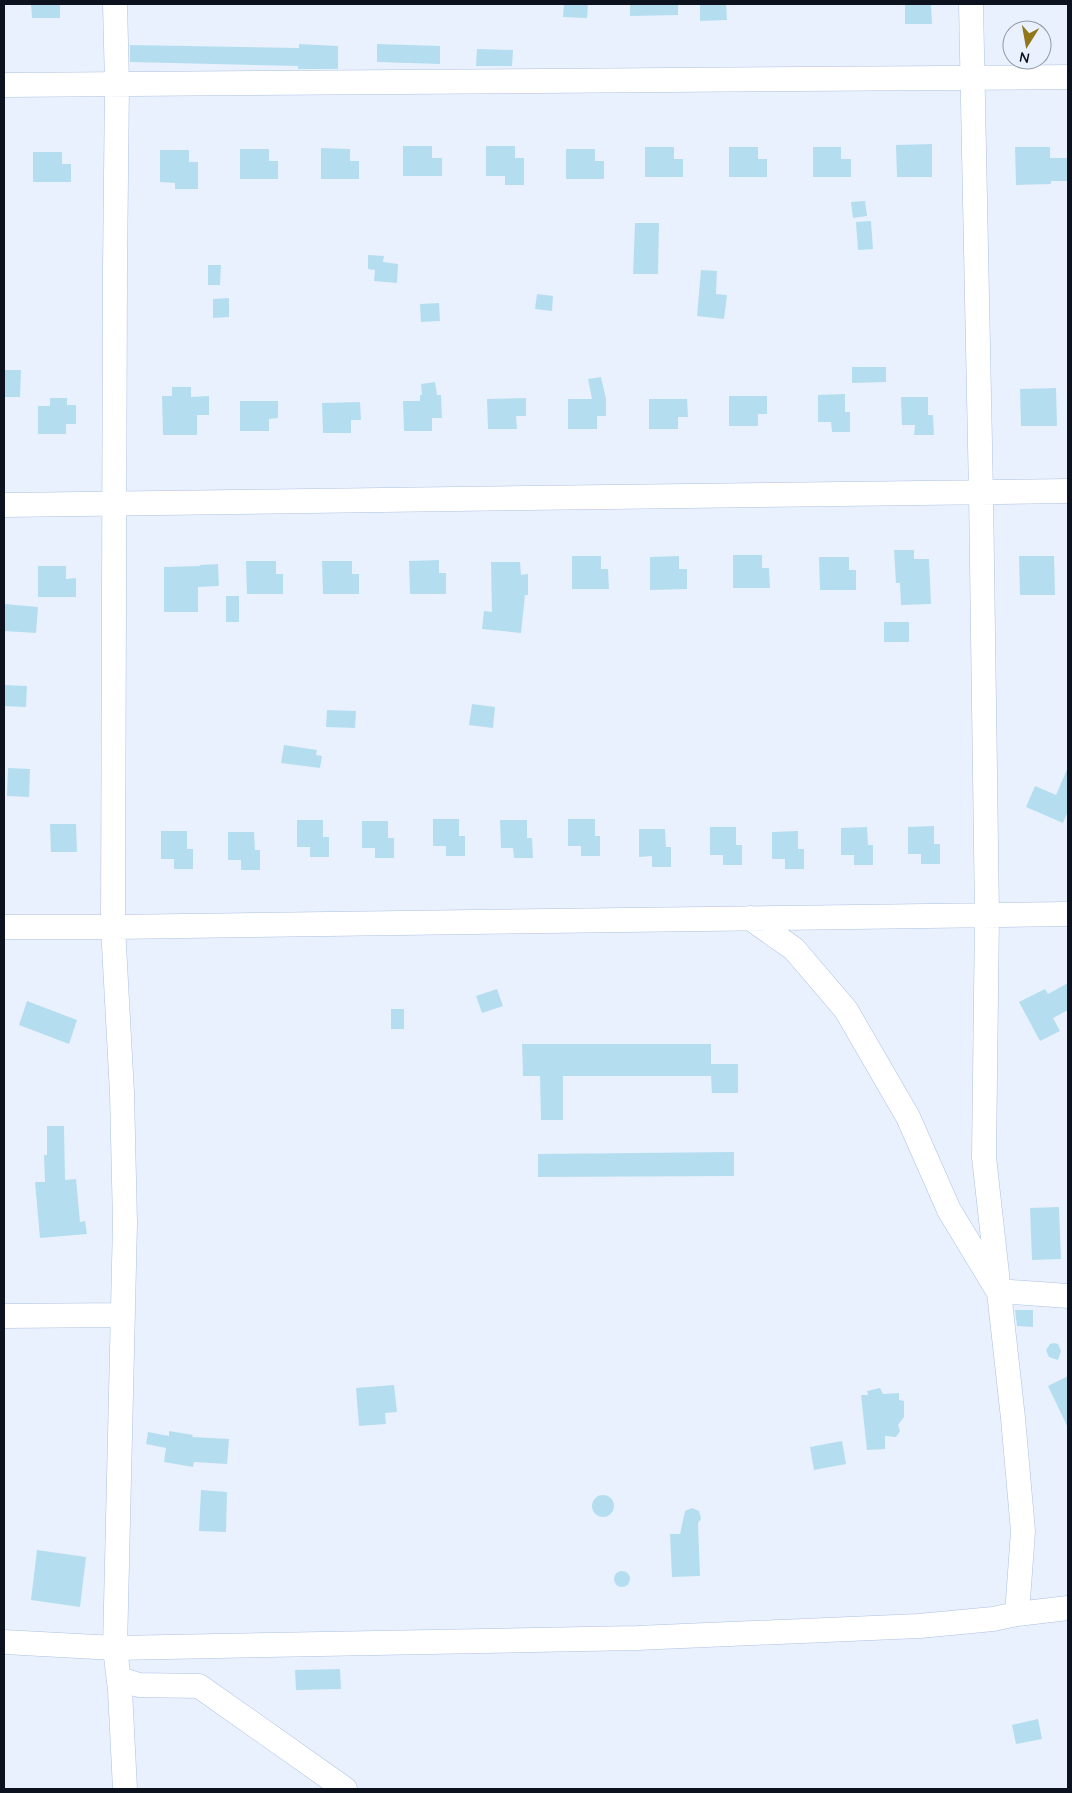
<svg xmlns="http://www.w3.org/2000/svg" width="1072" height="1793" font-family="Quicksand,sans-serif">
  <rect width="100%" height="100%" fill="#e9f1fe"/>
  <path fill="#b4deef" d="M 31,4 L 60,4 L 60,18 L 32,18 Z
    M 564,4 L 588,4 L 587,18 L 563,17 Z
    M 630,4 L 678,4 L 678,15 L 630,16 Z
    M 700,4 L 726,4 L 727,20 L 700,21 Z
    M 905,4 L 931,4 L 932,24 L 905,24 Z
    M 299,44 L 338,46 L 338,69 L 298,69 L 298,66 L 130,62 L 130,45 L 299,48 Z
    M 377,44 L 440,46 L 440,64 L 377,62 Z
    M 477,49 L 513,50 L 512,66 L 476,66 Z
    M 932,144 L 932,177 L 897,177 L 896,145 Z
    M 403,146 L 432,146 L 432,158 L 442,158 L 442,176 L 403,176 Z
    M 486,146 L 515,146 L 515,158 L 524,158 L 524,185 L 505,185 L 505,176 L 486,176 Z
    M 645,147 L 674,147 L 674,159 L 683,159 L 683,177 L 645,177 Z
    M 729,147 L 758,147 L 758,159 L 767,159 L 767,177 L 729,177 Z
    M 813,147 L 841,147 L 841,159 L 851,159 L 851,177 L 813,177 Z
    M 1015,147 L 1050,147 L 1050,158 L 1068,158 L 1068,181 L 1051,181 L 1051,184 L 1016,185 Z
    M 321,148 L 350,149 L 350,161 L 359,161 L 359,179 L 321,179 Z
    M 240,149 L 269,149 L 269,161 L 278,161 L 278,179 L 240,179 Z
    M 566,149 L 595,149 L 595,161 L 604,161 L 604,179 L 566,179 Z
    M 160,150 L 189,150 L 189,162 L 198,162 L 198,189 L 175,189 L 175,183 L 160,182 Z
    M 33,152 L 62,152 L 62,164 L 71,164 L 71,182 L 33,182 Z
    M 865,201 L 867,216 L 853,218 L 851,202 Z
    M 871,221 L 873,249 L 858,250 L 856,222 Z
    M 635,223 L 659,223 L 658,274 L 633,274 Z
    M 368,255 L 384,256 L 383,262 L 398,264 L 397,283 L 374,281 L 375,270 L 368,269 Z
    M 208,265 L 221,265 L 220,285 L 208,285 Z
    M 701,270 L 717,271 L 716,294 L 727,295 L 724,319 L 697,316 Z
    M 537,294 L 553,296 L 552,311 L 535,309 Z
    M 229,298 L 229,317 L 213,318 L 213,299 Z
    M 439,303 L 440,321 L 421,322 L 420,304 Z
    M 852,367 L 886,367 L 886,382 L 852,383 Z
    M 4,370 L 21,370 L 20,397 L 4,397 Z
    M 601,377 L 606,399 L 606,416 L 597,416 L 597,429 L 568,429 L 568,399 L 592,399 L 588,379 Z
    M 435,382 L 437,395 L 441,395 L 442,418 L 432,418 L 432,431 L 404,431 L 403,401 L 420,401 L 420,395 L 422,395 L 421,384 Z
    M 172,387 L 191,387 L 191,397 L 209,396 L 209,415 L 197,415 L 197,435 L 163,435 L 162,396 L 172,396 Z
    M 1056,388 L 1057,426 L 1021,426 L 1020,389 Z
    M 845,394 L 845,412 L 850,412 L 850,432 L 832,432 L 831,422 L 818,422 L 818,395 Z
    M 729,396 L 767,396 L 767,414 L 758,414 L 758,426 L 729,426 Z
    M 901,397 L 928,397 L 928,415 L 933,415 L 934,435 L 914,435 L 915,425 L 902,425 Z
    M 50,398 L 67,398 L 67,405 L 76,405 L 76,424 L 66,424 L 66,434 L 38,434 L 38,406 L 50,406 Z
    M 526,398 L 526,416 L 516,416 L 517,429 L 488,429 L 487,399 Z
    M 649,399 L 687,399 L 688,417 L 678,417 L 678,429 L 649,429 Z
    M 240,401 L 278,401 L 278,418 L 269,419 L 269,431 L 240,431 Z
    M 360,402 L 361,420 L 351,420 L 351,433 L 323,433 L 322,403 Z
    M 894,550 L 914,550 L 914,559 L 929,559 L 931,604 L 901,605 L 900,583 L 896,583 Z
    M 733,555 L 762,555 L 762,568 L 769,568 L 770,588 L 733,588 Z
    M 572,556 L 601,556 L 601,569 L 608,569 L 609,589 L 572,589 Z
    M 679,556 L 679,569 L 687,569 L 687,589 L 650,590 L 650,557 Z
    M 1019,556 L 1054,556 L 1055,595 L 1020,595 Z
    M 819,557 L 849,557 L 849,570 L 856,570 L 856,590 L 820,590 Z
    M 439,560 L 439,573 L 446,573 L 446,594 L 410,594 L 409,561 Z
    M 246,561 L 276,561 L 276,574 L 283,574 L 283,594 L 247,594 Z
    M 322,561 L 352,561 L 352,574 L 359,574 L 359,594 L 323,594 Z
    M 491,562 L 520,562 L 521,575 L 528,574 L 528,595 L 525,595 L 521,633 L 482,629 L 484,611 L 492,612 Z
    M 218,564 L 219,586 L 198,587 L 198,612 L 164,612 L 164,567 L 200,566 L 200,565 Z
    M 38,566 L 66,566 L 66,579 L 76,578 L 76,597 L 38,597 Z
    M 226,596 L 239,596 L 239,622 L 226,622 Z
    M 4,604 L 38,607 L 36,633 L 4,631 Z
    M 884,622 L 909,622 L 909,642 L 884,642 Z
    M 4,685 L 27,686 L 26,707 L 4,706 Z
    M 472,704 L 495,707 L 493,728 L 469,725 Z
    M 327,710 L 356,711 L 355,728 L 326,727 Z
    M 284,745 L 317,750 L 316,755 L 322,756 L 320,768 L 281,763 Z
    M 1068,767 L 1068,811 L 1063,823 L 1026,807 L 1035,786 L 1056,795 Z
    M 8,768 L 30,769 L 29,797 L 7,796 Z
    M 433,819 L 459,819 L 459,836 L 465,836 L 465,856 L 446,856 L 446,846 L 433,846 Z
    M 568,819 L 595,819 L 595,836 L 600,836 L 600,856 L 581,856 L 581,846 L 568,846 Z
    M 297,820 L 323,820 L 323,837 L 329,837 L 329,857 L 310,857 L 310,847 L 297,847 Z
    M 500,820 L 527,820 L 527,838 L 532,838 L 533,858 L 514,858 L 513,848 L 501,848 Z
    M 362,821 L 388,821 L 388,838 L 394,838 L 394,858 L 375,858 L 375,848 L 362,848 Z
    M 50,824 L 76,824 L 77,852 L 51,852 Z
    M 934,826 L 934,844 L 940,844 L 940,864 L 921,864 L 921,854 L 908,854 L 908,827 Z
    M 710,827 L 736,827 L 736,845 L 742,845 L 742,865 L 723,865 L 723,855 L 710,855 Z
    M 867,827 L 868,845 L 873,845 L 873,865 L 854,865 L 854,855 L 841,855 L 841,828 Z
    M 639,829 L 665,829 L 666,847 L 671,847 L 671,867 L 652,867 L 652,856 L 639,857 Z
    M 161,831 L 187,831 L 187,849 L 193,849 L 193,869 L 174,869 L 174,859 L 161,859 Z
    M 798,831 L 798,849 L 804,849 L 804,869 L 785,869 L 785,859 L 772,859 L 772,832 Z
    M 228,832 L 254,832 L 255,850 L 260,850 L 260,870 L 241,870 L 241,860 L 228,860 Z
    M 1068,983 L 1068,1010 L 1053,1018 L 1060,1031 L 1040,1041 L 1019,1002 L 1045,989 L 1048,994 Z
    M 497,989 L 503,1006 L 482,1013 L 476,996 Z
    M 27,1001 L 77,1020 L 69,1044 L 19,1025 Z
    M 391,1009 L 404,1009 L 404,1029 L 391,1029 Z
    M 522,1044 L 711,1044 L 711,1064 L 738,1064 L 738,1093 L 712,1093 L 711,1076 L 563,1076 L 563,1120 L 541,1120 L 540,1076 L 523,1076 Z
    M 47,1126 L 64,1126 L 65,1180 L 76,1179 L 80,1222 L 85,1221 L 87,1234 L 40,1238 L 35,1182 L 45,1182 L 44,1155 L 47,1155 Z
    M 734,1152 L 734,1176 L 538,1177 L 538,1154 Z
    M 1059,1207 L 1061,1259 L 1032,1260 L 1030,1208 Z
    M 1015,1310 L 1033,1310 L 1033,1327 L 1017,1326 Z
    M 1054,1343 L 1058,1344 L 1061,1351 L 1058,1360 L 1049,1357 L 1046,1350 L 1050,1344 Z
    M 1068,1376 L 1068,1428 L 1048,1386 Z
    M 394,1385 L 397,1412 L 385,1413 L 386,1424 L 359,1426 L 356,1388 Z
    M 880,1388 L 883,1394 L 899,1393 L 899,1400 L 904,1401 L 904,1417 L 898,1425 L 900,1431 L 896,1437 L 885,1436 L 885,1449 L 867,1450 L 861,1395 L 868,1395 L 867,1391 Z
    M 169,1431 L 193,1435 L 192,1437 L 229,1439 L 227,1464 L 194,1462 L 193,1467 L 164,1462 L 166,1448 L 146,1444 L 148,1432 L 169,1436 Z
    M 842,1441 L 846,1464 L 814,1470 L 810,1447 Z
    M 201,1490 L 227,1492 L 226,1532 L 199,1531 Z
    M592 1506a11 11 0 1 1 22 0a11 11 0 1 1-22 0Z
    M 692,1508 L 699,1511 L 701,1519 L 698,1523 L 700,1576 L 672,1577 L 670,1534 L 680,1534 L 685,1511 Z
    M 37,1550 L 86,1557 L 80,1607 L 31,1600 Z
    M614 1579a8 8 0 1 1 16 0a8 8 0 1 1-16 0Z
    M 340,1669 L 341,1689 L 296,1690 L 295,1670 Z
    M 1038,1719 L 1042,1739 L 1016,1744 L 1012,1725 Z"/>
  <g fill="none" stroke-linecap="round" stroke-linejoin="round">
    <defs>
      <path id="minor" d="M 115,4 L 117,84 L 115,269 L 113,927 L 122,1093 L 125,1223 L 115,1648 L 120,1690 L 125,1789
        M 971,4 L 981,493 L 987,915 L 984,1157 L 1013,1418 L 1023,1531 L 1017,1614
        M 4,85 L 1068,77
        M 4,505 L 1068,491
        M 750,918 L 794,949 L 846,1010 L 908,1117 L 949,1210 L 998,1291 L 1068,1296
        M 4,927 L 113,927 L 1068,914
        M 4,1316 L 123,1315
        M 4,1642 L 115,1648 L 637,1638 L 919,1626 L 993,1619 L 1017,1614 L 1068,1608
        M 119,1679 L 139,1685 L 199,1686 L 345,1789"/>
    </defs>
    <use href="#minor" stroke="#adc1e0" stroke-width="25"/>
    <use href="#minor" stroke="#fff" stroke-width="24"/>
  </g>
  <rect width="1072" height="1793" fill="none" stroke="#0c131e" stroke-width="10"/>
  <g transform="translate(1027 45) rotate(191)"><circle r="24" fill="#e9f1fe" stroke="#9198a4"/>
  <path d="M0-4L9 19L0 12L-9 19Z" fill="#91761c"/>
  <text y="-8" font-size="14" font-weight="bold" text-anchor="middle" fill="#0c131e">N</text>
  </g>
</svg>
